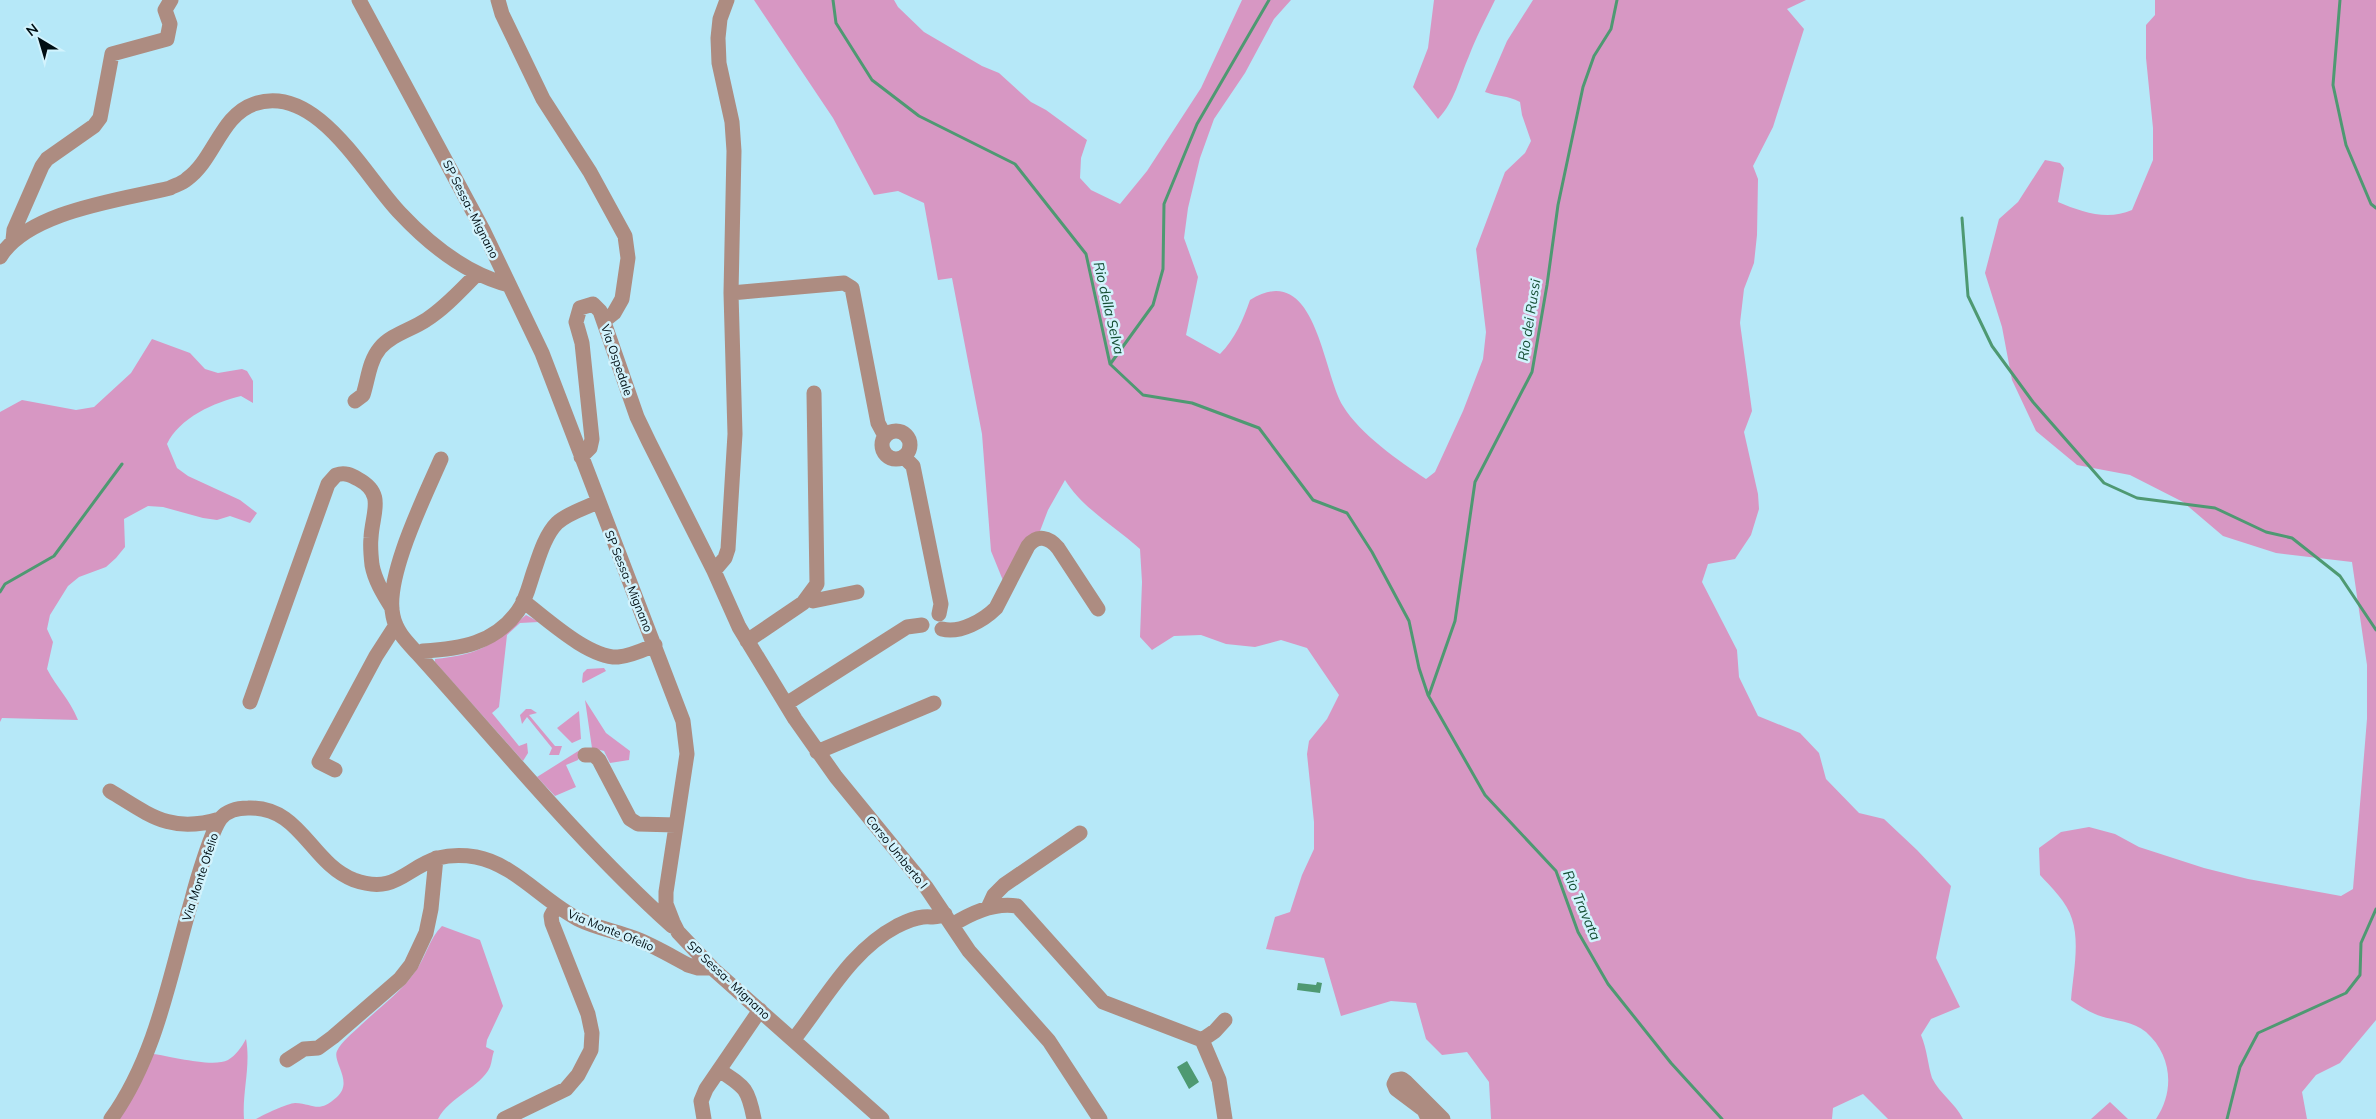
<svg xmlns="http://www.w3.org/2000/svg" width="2376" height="1119" font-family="Mulish,sans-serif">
  <rect width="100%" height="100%" fill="#b6e8f8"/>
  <path fill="#d797c3" d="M 754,0 L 894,0 L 898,7 L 924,32 L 982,66 L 999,73 L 1031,102 L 1046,110 L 1087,140 L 1081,158 L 1080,178 L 1091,190 L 1120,204 L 1147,171 L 1201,88 L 1242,0 L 1291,0 L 1274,19 L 1245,73 L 1214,119 L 1200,158 L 1188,208 L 1184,238 L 1198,277 L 1186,335 L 1220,354 C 1235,339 1243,320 1250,300 C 1316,259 1322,371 1343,406 C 1360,434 1399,461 1426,479 L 1435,472 L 1463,411 L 1483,359 L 1486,332 L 1476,249 L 1505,172 L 1525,153 L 1531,141 L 1522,115 L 1520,102 C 1507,95 1498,97 1485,92 L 1507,41 L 1533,0 L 1806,0 L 1787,9 L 1804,29 L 1773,127 L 1753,166 L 1758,179 L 1757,235 L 1754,263 L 1744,289 L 1740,323 L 1752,411 L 1744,432 L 1758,494 L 1759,509 L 1751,535 L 1735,559 L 1708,564 L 1702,582 L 1737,650 L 1739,677 L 1758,716 L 1800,733 L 1819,753 L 1826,779 L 1859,813 L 1884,819 L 1917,850 L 1951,886 L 1936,958 L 1960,1007 L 1931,1019 L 1921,1035 C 1927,1049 1928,1066 1932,1078 C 1940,1094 1955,1103 1963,1119 L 1888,1119 L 1863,1094 L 1833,1108 L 1832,1119 L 1491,1119 L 1489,1082 L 1467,1052 L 1442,1055 L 1426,1039 L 1416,1003 L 1391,1001 L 1341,1016 L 1324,958 L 1266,949 L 1275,917 L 1290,912 L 1302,875 L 1314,849 L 1314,822 L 1307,754 L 1309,741 L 1327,719 L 1339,695 L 1307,648 L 1281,640 L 1255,647 L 1226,644 L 1201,635 L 1174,636 L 1152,650 L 1140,637 L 1142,582 L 1140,549 C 1115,526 1083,509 1065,480 L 1048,510 L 1040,531 L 1027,538 L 1004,583 L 991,551 L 982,434 L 952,278 L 938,280 L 924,203 L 898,191 L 874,195 L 833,118 Z
    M 1434,0 L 1495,0 C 1486,19 1476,37 1469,56 C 1459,79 1455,101 1438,119 L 1413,87 L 1428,48 Z
    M 2155,0 L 2376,0 L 2376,1020 L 2340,1063 L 2316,1075 L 2302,1092 L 2307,1119 L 2156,1119 C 2175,1091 2172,1055 2146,1032 C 2132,1020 2111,1021 2095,1014 C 2087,1011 2079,1005 2071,1000 C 2073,975 2080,943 2072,919 C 2067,902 2051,887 2040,875 L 2039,848 L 2061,832 L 2089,827 L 2115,834 L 2139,847 L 2204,868 L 2248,879 L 2341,896 L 2353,889 L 2367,719 L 2367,665 L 2352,562 L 2276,553 L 2223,536 L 2183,502 L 2130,475 L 2077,465 L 2036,431 L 2012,380 L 2002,327 L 1985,273 L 1999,219 L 2018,202 L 2045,160 L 2060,163 L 2064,168 L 2058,202 C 2082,212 2107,221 2132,210 L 2153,160 L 2153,128 L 2146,58 L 2146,25 L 2155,15 Z
    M 152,339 L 190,353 L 205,369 L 218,373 L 242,369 L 247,371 L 253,381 L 253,403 L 241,396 C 215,402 179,418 167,444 L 177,468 L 188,476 L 240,500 L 257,513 L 250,523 L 230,516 L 217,520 L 203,518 L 163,507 L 148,506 L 124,519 L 125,547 L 116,558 L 106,567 L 79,577 L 68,586 L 50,615 L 47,629 L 53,642 L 47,669 C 57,688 69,698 78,720 L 2,718 L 0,722 L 0,412 L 22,400 L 76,410 L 94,407 L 131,373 Z
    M 526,615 L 539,622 L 520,623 L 507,635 L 499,707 L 492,713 L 519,746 L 527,743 L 528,753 L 523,761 L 435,662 L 435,659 C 483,654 491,645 526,615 Z
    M 604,668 L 606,671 L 583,683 L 582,682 L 583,673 L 587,669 Z
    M 585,700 L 606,733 L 630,751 L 629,760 L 610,763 L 604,751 L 592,748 Z
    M 526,709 L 531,709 L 537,713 L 529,715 L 555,746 L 562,746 L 559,755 L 549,755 L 552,748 L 527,717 L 522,724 L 520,715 Z
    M 579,711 L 581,739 L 572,743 L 557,728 Z
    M 583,748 L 578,760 L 566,765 L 576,787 L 555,796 L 537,777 Z
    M 442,926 L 480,940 L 503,1006 L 487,1040 L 486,1047 L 494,1051 C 492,1056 492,1062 490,1067 C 481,1087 449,1097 438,1119 L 256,1119 C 263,1115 288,1103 295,1103 C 315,1104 318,1114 337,1097 C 354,1082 332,1062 337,1051 C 342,1041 353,1033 361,1025 C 379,1008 401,992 415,972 C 426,957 429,939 442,926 Z
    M 246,1039 C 251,1066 242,1092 244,1119 L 119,1119 L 153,1054 C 170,1056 213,1068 228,1060 C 236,1055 241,1048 246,1039 Z
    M 2110,1102 L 2128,1119 L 2091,1119 Z"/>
  <path fill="#4e9972" d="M 1317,982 L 1322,983 L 1320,993 L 1297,990 L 1298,983 L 1316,985 Z
    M 1187,1061 L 1199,1082 L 1189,1089 L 1177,1067 Z"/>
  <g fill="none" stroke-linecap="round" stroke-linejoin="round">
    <path stroke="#4e9972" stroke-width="3" d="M 833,0 L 836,23 L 872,80 L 919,116 L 1015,164 L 1086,254 L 1110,364 L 1143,395 L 1192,403 L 1259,428 L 1313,500 L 1347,513 L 1372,552 L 1409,621 L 1419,668 L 1428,695 L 1485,795 L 1556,871 L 1578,932 L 1608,984 L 1671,1063 L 1722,1119
      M 2340,0 L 2333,85 L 2346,145 L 2371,204 L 2376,208
      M 1962,218 L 1968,296 L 1992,346 L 2033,402 L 2104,483 L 2137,498 L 2215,508 L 2266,532 L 2292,538 L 2340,576 L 2376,630
      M 1111,363 L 1153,305 L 1163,269 L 1164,204 L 1197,124 L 1269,0
      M 0,592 L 5,584 L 54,556 L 122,464
      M 1429,695 L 1455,621 L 1475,482 L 1532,372 L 1547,285 L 1558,205 L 1583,87 L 1594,56 L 1611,29 L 1617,0
      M 2227,1119 L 2240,1067 L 2258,1033 L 2346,993 L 2360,975 L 2361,943 L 2376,909"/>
    <path stroke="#ad8c81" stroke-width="15" d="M 359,0 L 483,230 L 542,353 L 683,721 L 687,754 L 666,892 L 666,904 L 673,922 L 678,932 L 712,968 L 882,1119
      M 498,0 L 502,14 L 543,99 L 590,172 L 625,236 L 628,258 L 622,299 L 614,313 L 604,321
      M 13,240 L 14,230 L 42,166 L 47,159 L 94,126 L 100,118 L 112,54 L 167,39 L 170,24 L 165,10 L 171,0
      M 0,257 C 28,211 121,200 170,188 C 176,185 183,183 187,179 C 214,160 221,115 254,104 C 317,82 365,177 400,213 C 430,245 466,274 509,285
      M 731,293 L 844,283 L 852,288 L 878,423 L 885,436
      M 355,401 L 363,395 C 368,380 369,361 380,348 C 392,334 411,330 426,320 C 445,308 461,290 477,274
      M882 445a14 14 0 1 1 28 0a14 14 0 1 1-28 0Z
      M 581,457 L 590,448 L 592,439 L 582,343 L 576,322 L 580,308 L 593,304 L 600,311 L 637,417 L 649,442 L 714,571 L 739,627 L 795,719 L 836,777 L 926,887 L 969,951 L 1049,1041 L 1100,1119
      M 904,457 L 913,466 L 941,604 L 939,614
      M 441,459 C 425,496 384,578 393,616 C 396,632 408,643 418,654 C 501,746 580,843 672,926
      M 714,571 L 725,558 L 728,549 L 735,434 L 731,293 L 734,151 L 732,122 L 719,63 L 718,38 L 720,19 L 727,0
      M 807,599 L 813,601 L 857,592
      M 523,601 C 546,618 588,658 618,657 C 631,656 643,650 655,645
      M 942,629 C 960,634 984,620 996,608 L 1028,546 C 1037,534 1049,537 1058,548 L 1098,609
      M 747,641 L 803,603 L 817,584 L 814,393
      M 418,654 L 423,651 C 460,649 494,644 518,611 C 527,599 530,581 535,568 C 540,553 546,534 557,523 C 568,513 585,508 598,502
      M 250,702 L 328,484 L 336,475 C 345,472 351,475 358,479 C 386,494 372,513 371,538 C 370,547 371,556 372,565 C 375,581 384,595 392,608
      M 786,704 L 907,627 L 922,625
      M 817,752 L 934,703
      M 585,755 L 594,755 L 599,760 L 630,819 L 638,824 L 676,825
      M 335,770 L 319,762 L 376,656 L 396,625
      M 110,791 C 150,815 170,834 220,819
      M 988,908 L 994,895 L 1004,885 L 1080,833
      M 952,925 C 971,913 994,902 1017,906 L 1103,1002 L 1202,1040 L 1219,1080 L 1225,1119
      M 794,1039 C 826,999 850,951 897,926 C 905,922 914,918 923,917 C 932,916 937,919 945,914
      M 1202,1040 L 1215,1031 L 1225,1020
      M 287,1060 L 304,1049 L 318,1048 L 333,1037 L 400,979 L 411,965 L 426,933 L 431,909 L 436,858
      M 719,1070 C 745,1087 748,1088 754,1119
      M 111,1119 C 157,1055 170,974 192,899 C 196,883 212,829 221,818 C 228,810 238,808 248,808 C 301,806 310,863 354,880 C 396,895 405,868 438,858 C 450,855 463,855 476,857 C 514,864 543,901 578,919 C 596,928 616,931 634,938 C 653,945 671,956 688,965 L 698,968 L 712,968
      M 504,1119 L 566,1089 L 578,1075 L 591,1050 L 592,1033 L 588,1014 L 552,923 L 551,916 L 556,907
      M 704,1119 L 701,1101 L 706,1089 L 760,1010
      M 1428,1119 L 1424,1110 L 1396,1089 L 1394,1084 L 1396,1080 L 1402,1079 L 1406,1082 L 1443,1119"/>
  </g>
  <g text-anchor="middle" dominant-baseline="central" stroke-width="5" stroke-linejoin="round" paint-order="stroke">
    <g font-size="12" fill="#000e13" stroke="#d2f3fd">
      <text transform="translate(471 209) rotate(63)">SP Sessa- Mignano</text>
      <text transform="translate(617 360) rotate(71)">Via Ospedale</text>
      <text transform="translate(629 581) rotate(68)">SP Sessa- Mignano</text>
      <text transform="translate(897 852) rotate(51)">Corso Umberto I</text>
      <text transform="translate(200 877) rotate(-72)">Via Monte Ofelio</text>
      <text transform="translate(611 930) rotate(22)">Via Monte Ofelio</text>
      <text transform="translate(729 980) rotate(43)">SP Sessa- Mignano</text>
    </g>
    <g font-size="14" font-style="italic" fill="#154f34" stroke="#d2f3fd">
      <text transform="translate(1109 308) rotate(77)">Rio della Selva</text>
      <text transform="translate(1529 320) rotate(-81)">Rio dei Russi</text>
      <text transform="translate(1582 905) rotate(67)">Rio Travata</text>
    </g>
  </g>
  <g transform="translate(40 40) rotate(322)" stroke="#d2f3fd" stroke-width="4" paint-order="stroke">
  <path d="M0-4L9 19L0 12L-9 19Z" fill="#000e13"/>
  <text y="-8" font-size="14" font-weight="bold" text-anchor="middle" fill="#000e13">N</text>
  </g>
</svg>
